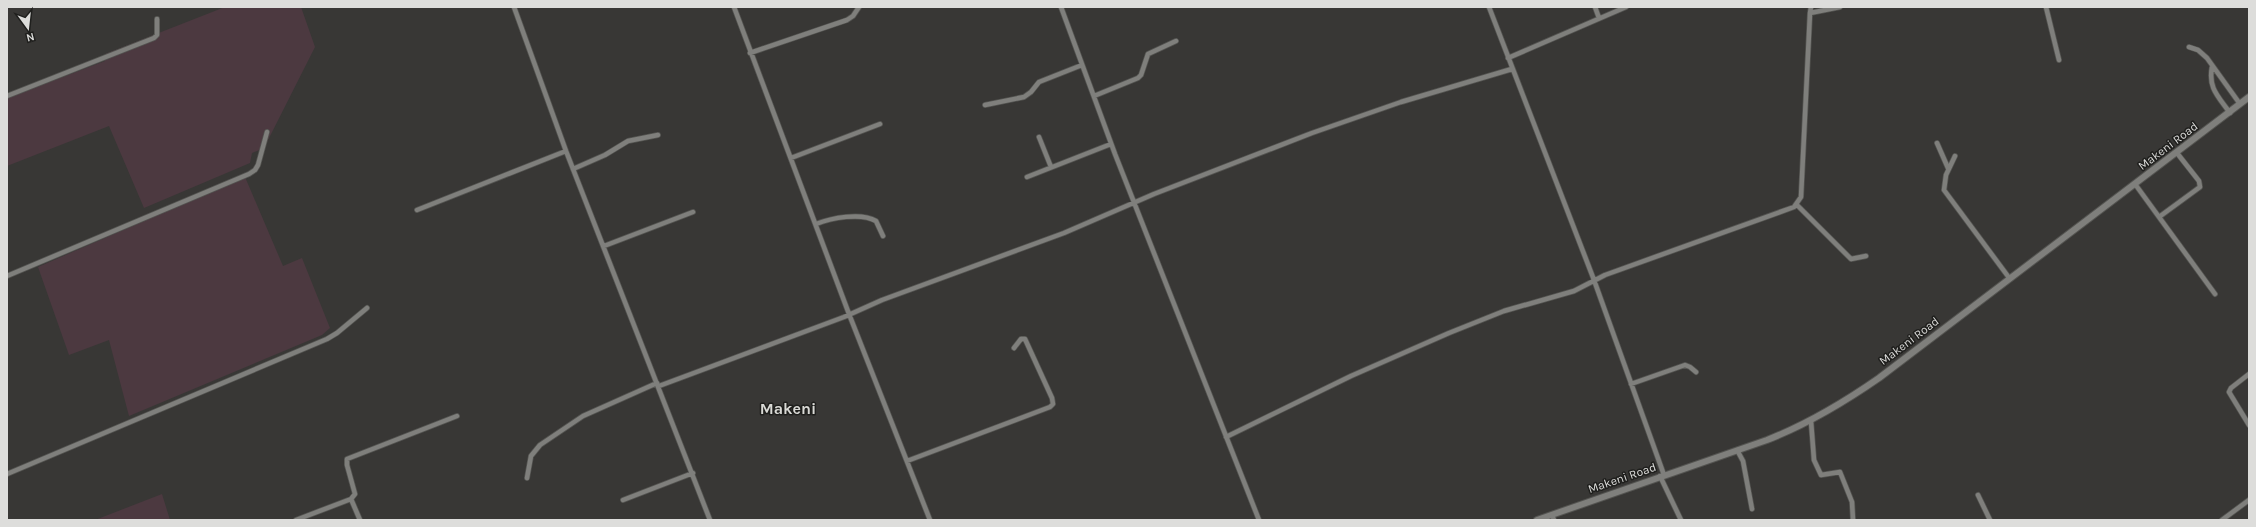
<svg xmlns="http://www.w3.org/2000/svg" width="2256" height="527" font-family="Karla,sans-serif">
  <rect width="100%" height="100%" fill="#383735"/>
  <path fill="#4c3940" d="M 225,7 L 301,7 L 315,47 L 264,148 L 252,153 L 250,163 L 144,208 L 109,126 L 7,166 L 7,98 L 105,61 L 105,54 Z
    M 245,177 L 283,266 L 302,258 L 330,328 L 322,335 L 129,416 L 109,340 L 69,355 L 38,267 Z
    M 162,494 L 170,520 L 95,520 Z"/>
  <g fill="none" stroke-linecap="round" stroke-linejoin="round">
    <defs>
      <path id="minor" d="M 514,7 L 566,151 L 710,520
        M 734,7 L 849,314 L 930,520
        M 1061,7 L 1115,154 L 1259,520
        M 1489,7 L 1594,280 L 1664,475
        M 1595,7 L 1599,18
        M 1811,7 L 1810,13 L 1840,7
        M 2046,7 L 2059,60
        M 2189,47 L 2198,50 L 2207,58 L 2240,104
        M 750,53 L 847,20 L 853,16 L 859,7
        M 1508,58 L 1626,7
        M 2212,67 C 2208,88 2218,96 2230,113
        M 7,96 L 154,38 L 157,35 L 157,19
        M 1094,96 L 1138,78 L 1141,75 L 1148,54 L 1176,41
        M 985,105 L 1024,97 L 1031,92 L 1039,82 L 1082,65
        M 1039,137 L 1051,167
        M 1937,143 L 1948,168
        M 1955,156 L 1946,175 L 1944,190 L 2010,279
        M 791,158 L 880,124
        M 573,169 L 605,155 L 628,141 L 658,135
        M 1027,177 L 1111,144
        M 2135,184 L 2215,294
        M 1797,205 L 1851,259 L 1866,256
        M 417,210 L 566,151
        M 2159,217 L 2200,187 L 2199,181 L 2177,153
        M 816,224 C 831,218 861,212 876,221 L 883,236
        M 604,246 L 693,212
        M 7,276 L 249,174 L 255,170 L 258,165 L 267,132
        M 2249,374 L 2231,388 L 2229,392 L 2249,425
        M 1631,384 L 1685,365 L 1690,367 L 1696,372
        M 659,386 L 844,317 L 882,300 L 1064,233 L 1154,194 L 1312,133 L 1401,102 L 1512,69
        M 1811,421 L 1814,460 L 1821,475 L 1840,472 L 1852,502 L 1853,520
        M 1226,437 L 1351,376 L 1449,333 L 1504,311 L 1574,291 L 1605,275 L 1794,207 L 1801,197 L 1810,13
        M 1737,450 L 1743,461 L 1752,509
        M 907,461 L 1050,407 L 1053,404 L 1052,398 L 1025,339 L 1021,339 L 1014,348
        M 7,474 L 327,339 L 337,333 L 367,308
        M 1660,476 L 1681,520
        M 527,478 L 531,456 L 540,445 L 583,416 L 657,383
        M 1978,495 L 1990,520
        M 351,499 L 360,520
        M 623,500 L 693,473
        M 1552,515 L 1554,520
        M 296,520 L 351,499 L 355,494 L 347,465 L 347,459 L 457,416
        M 2222,520 L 2249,500"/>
      <path id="secondary" d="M 1537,520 L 1767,440 C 1808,424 1843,403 1879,378 L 2249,97"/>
    </defs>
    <use href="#minor" stroke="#545451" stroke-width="6"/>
    <use href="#secondary" stroke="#545451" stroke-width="8"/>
    <use href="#minor" stroke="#7f7f7c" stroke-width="4.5"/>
    <use href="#secondary" stroke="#7f7f7c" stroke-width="6"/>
  </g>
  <g text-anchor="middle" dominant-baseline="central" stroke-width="3" stroke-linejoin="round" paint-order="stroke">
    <g font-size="12" fill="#dddddb" stroke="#1f1f1d">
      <text transform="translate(2168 146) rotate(-37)">Makeni Road</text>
      <text transform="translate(1909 341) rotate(-37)">Makeni Road</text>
      <text transform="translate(1622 478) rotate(-19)">Makeni Road</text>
    </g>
    <g font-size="16" font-weight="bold" fill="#d9d9d5" stroke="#1f1f1d">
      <text x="788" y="408">Makeni</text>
    </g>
  </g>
  <rect width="2256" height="527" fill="none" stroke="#dddddb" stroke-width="16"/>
  <g transform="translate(28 28) rotate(165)" stroke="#1f1f1d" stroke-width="3" paint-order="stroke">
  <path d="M0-3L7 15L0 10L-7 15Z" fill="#dddddb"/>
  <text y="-6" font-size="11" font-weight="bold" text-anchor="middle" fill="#dddddb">N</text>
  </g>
</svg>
